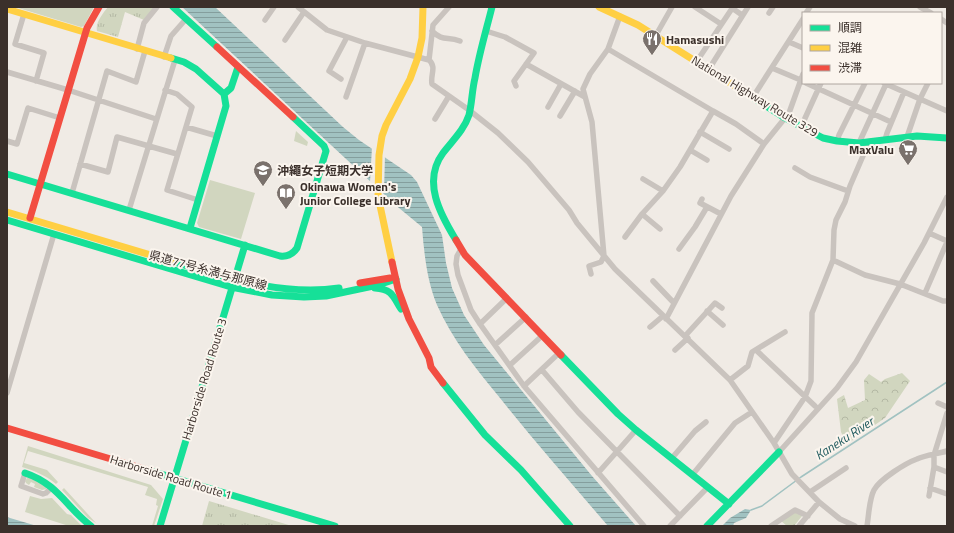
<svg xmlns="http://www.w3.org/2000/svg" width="954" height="533" font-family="'Titillium Web','Noto Sans JP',sans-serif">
  <defs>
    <pattern id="forest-crowns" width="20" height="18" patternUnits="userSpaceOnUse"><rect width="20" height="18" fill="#d1d6bf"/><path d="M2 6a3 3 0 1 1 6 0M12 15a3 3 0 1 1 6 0" fill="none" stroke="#b4b8a4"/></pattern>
    <pattern id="park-tufts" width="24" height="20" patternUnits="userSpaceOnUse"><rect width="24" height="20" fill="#d1d6bf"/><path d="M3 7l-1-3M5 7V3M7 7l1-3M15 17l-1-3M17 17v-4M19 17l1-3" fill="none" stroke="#b4b8a4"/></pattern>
    <pattern id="water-rules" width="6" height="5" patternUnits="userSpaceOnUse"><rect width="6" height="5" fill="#a1c2c1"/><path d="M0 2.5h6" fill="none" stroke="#849e9d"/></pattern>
  </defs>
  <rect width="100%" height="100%" fill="#f0ebe5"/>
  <path fill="#d1d6bf" d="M 15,7 L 94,7 L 84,26 L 81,27 Z
    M 296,131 L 308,142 L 307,146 L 294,141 Z
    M 210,180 L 255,193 L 241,239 L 199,227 L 197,223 Z
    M 28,446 L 151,485 L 163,499 L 154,526 L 152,526 L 158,506 L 156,505 L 157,499 L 145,495 L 148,487 L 28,451 L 24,463 L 47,470 L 58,482 L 56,484 C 45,475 35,471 22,467 Z
    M 28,477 L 38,480 L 46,487 L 46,489 L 42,490 L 34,487 L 35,484 L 31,482 L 29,485 L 26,483 L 25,481 Z
    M 64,488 L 96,523 L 99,525 L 88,518 L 62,490 Z
    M 30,496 L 41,499 L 52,498 L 67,514 L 71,515 L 82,526 L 69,526 L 25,512 Z"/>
  <path fill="url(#forest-crowns)" d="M 902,373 L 910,381 L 885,418 L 847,444 L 841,432 L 837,399 L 844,395 L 848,408 L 865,400 L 864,380 L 869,374 L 881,382 L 885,379 Z"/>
  <path fill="url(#park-tufts)" d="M 108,7 L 156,7 L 144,20 L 125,12 L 118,37 L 97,31 C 95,23 103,13 108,7 Z
    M 209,501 L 292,526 L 202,526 Z
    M 797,511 L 802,516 L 794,526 L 787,526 L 781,521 Z"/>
  <path fill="url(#water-rules)" d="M 182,7 L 215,7 L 343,127 L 359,140 L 411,175 L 417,182 L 442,235 L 446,263 L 452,288 L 464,315 L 484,345 L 592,476 L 636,526 L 608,526 C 572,484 535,442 500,398 C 476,369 452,339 437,305 C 427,281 424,253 422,227 L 399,208 Z
    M 745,509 L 751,510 L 746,518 L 734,523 L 733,526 L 722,526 L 730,518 Z
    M 7,517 L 10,518 L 37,526 L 7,526 Z"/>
  <path fill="#f0ebe5" d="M 372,147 L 385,155 L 384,193 L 370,182 Z"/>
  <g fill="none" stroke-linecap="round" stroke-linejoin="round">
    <path stroke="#a1c2c1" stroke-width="1.5" d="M 751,510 L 762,506 L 801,477 L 947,382"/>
    <path stroke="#c9c3be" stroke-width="5.5" d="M 298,7 L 327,30 L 365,43 L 429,60 C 437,67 430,75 432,84 L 469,110 L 498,133 L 528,162 L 569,210 L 577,223 L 615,269 L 730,380 L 774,443 L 792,474 L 819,502 L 840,519 L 855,526
      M 695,7 L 721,24
      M 920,7 L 931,13
      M 732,8 L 742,15
      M 769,13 L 773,7
      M 806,13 L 810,7
      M 24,14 L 15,44 L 44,53 L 36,81
      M 941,19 L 947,23
      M 265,20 L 274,7
      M 432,31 C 443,42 447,36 460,41
      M 486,31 L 505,37 L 534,53 L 514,81 L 516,86
      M 656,35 L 672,7
      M 714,36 L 725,43
      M 285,40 L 304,12
      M 789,42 L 803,48
      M 137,49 L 144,23 L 157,7
      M 608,49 L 713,111
      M 164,57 L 171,36 L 186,19
      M 429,60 L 433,25 L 449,7
      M 697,61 L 733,7
      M 526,64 L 585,97
      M 772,68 L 803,81
      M 709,69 L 748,7
      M 7,72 L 68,90 L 156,119
      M 341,79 L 329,71 L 347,37
      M 806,83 L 891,122
      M 884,83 L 947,111
      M 165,90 L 177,94 L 192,107 L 167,190 L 198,200
      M 346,97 L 365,43
      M 753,97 L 803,19
      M 548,107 L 561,84
      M 560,116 L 575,91
      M 435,119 L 449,96
      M 186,127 L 217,136
      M 801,127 L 821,83
      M 700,132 L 729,149
      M 907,137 L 920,99 L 928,83
      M 885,140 L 887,133 L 904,92
      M 7,141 L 17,144 L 28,108 L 60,118
      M 837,141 L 839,135 L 865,83
      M 859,143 L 886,84
      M 690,150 L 707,160
      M 80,164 L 108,172 L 117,137 L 177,154
      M 795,168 L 810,177 L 848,191
      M 643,179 L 663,191
      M 72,193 L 107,71 L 136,82 L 145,51
      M 702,199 L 700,203 L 721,214
      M 129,210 L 175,60
      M 642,214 L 660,229
      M 929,233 L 947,241
      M 625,237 L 642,214 L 663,191 L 680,167 L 713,111 L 736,124 L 764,144
      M 461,249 L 457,256 L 456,264 L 458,275 L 471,310 L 480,324 L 524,386 L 644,526
      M 679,249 L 695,227 L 707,207
      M 833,260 L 865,275 L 900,284 L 943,301 L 947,301
      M 591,274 L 589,266 L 601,262 L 604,256 L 592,122 L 583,89 L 590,74 L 608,49 L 620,16
      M 653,281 L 674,303
      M 925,293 L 947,242
      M 707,311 L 723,325
      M 666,319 L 731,196 L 764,144 L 789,113 L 803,74
      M 480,324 L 507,298
      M 650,327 L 663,316
      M 685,336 L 715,303 L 722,308
      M 495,345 L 526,317
      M 675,350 L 688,338
      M 756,350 L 815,406
      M 510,365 L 543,335
      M 542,370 L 578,412 L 680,516
      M 730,380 L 748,366 L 752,352 L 785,332
      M 524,386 L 559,353
      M 7,393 L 54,234
      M 938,403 L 947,407
      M 774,443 L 805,397 L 811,381 L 812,313 L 833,260 L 834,230 L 836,220 L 845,202 L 850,186 L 869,142
      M 779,452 L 837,388 L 856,362 L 924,243 L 947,197
      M 672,458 L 695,431 L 706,422
      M 934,467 L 947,472
      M 25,473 L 21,486 L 43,494 L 46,493 L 52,487
      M 598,473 L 636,430
      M 693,474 L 735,423 L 752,412
      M 930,488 L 947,494
      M 810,492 L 846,468
      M 929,496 L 934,467 L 934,455 L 947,413
      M 670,526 L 708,487
      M 771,526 L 795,510 L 808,516
      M 799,526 L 819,502
      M 867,526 C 869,514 869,500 874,490 C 880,479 906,463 917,459 C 926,455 937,454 947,451"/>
    <path stroke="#16e098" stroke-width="7" d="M 173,7 L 217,47
      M 171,58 L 184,62 L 196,69 L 224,94 L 226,106 L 190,228
      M 738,88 L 785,118 L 823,138 L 837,141 L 859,143 L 917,136 L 947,138
      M 224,94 L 231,88 L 238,67
      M 7,174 L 280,256 C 288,257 293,254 297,248 L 326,151 L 324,146 L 293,117
      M 7,220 L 231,287 L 272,295 L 304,297 L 326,296 L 378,285 L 396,279
      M 456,240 C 440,214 422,181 443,153 C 453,140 464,130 469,115 C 472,103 472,90 475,78 C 479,54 486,31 492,7
      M 174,262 C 228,278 282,296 339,288
      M 375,288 C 392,289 393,296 401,309
      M 561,355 L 618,414 L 636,430 L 729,504
      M 443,383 L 485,435 L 521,470 L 570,526
      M 151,471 L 335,526
      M 25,473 C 58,484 66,507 91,526
      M 160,526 L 245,245
      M 707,526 L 779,452"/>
    <path stroke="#ffcf43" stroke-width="7" d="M 599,7 L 638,25 L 738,88
      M 7,9 L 171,58
      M 7,212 L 174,262
      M 392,262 L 378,196 L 379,155 L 382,136 L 386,125 L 410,79 L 418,57 L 422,38 L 423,7"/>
    <path stroke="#f24e42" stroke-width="7" d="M 217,47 L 293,117
      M 30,218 L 87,28 L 99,7
      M 456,240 L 465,255 L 561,355
      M 392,262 L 398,289 L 409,319 L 429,358 L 431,367 L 443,383
      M 360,283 L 390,278
      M 7,428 L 151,471"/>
  </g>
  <defs>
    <symbol id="restaurant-pin" viewBox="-11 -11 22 30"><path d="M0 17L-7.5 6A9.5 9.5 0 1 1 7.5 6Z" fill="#7a716c" stroke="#fbf5ee"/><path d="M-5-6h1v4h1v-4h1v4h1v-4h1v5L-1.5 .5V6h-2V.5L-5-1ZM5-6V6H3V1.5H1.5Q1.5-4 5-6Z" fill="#fff"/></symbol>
    <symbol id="supermarket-pin" viewBox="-11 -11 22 30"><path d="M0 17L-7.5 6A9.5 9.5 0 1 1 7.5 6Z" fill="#7a716c" stroke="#fbf5ee"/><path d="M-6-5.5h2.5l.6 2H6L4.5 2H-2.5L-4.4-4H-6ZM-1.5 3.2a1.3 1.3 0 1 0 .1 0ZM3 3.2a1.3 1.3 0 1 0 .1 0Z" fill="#fff"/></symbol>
    <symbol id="university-pin" viewBox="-11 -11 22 30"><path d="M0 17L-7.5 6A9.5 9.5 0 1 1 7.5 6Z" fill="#7a716c" stroke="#fbf5ee"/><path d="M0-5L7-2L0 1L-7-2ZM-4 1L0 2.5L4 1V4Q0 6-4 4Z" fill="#fff"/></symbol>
    <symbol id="library-pin" viewBox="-11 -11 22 30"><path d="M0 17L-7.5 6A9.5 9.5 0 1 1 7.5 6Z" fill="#7a716c" stroke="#fbf5ee"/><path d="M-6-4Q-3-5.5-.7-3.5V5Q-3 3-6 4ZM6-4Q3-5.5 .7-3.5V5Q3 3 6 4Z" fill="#fff"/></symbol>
  </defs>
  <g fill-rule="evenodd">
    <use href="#restaurant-pin" x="641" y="28" width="22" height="30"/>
    <use href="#supermarket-pin" x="897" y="138" width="22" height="30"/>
    <use href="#university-pin" x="252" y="159" width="22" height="30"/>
    <use href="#library-pin" x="275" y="182" width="22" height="30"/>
  </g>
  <g text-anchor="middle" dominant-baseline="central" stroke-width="4" stroke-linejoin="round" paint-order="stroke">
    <g font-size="12" font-weight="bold" fill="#3b302b" stroke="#fbf5ee" text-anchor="start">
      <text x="666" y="39">Hamasushi</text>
      <text x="894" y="149" text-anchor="end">MaxValu</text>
      <text x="277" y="170">沖繩女子短期大学</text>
      <text x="300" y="186">Okinawa Women's<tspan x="300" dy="14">Junior College Library</tspan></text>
    </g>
    <g font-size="12" fill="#3b302b" stroke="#fbf5ee">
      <text transform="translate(755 96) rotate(31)">National Highway Route 329</text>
      <text transform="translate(208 270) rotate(15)">県道77号糸満与那原線</text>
      <text transform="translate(204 379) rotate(-73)">Harborside Road Route 3</text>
      <text transform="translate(171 477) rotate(17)">Harborside Road Route 1</text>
    </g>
    <g font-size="13" font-style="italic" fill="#1f5a5e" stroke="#fbf5ee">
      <text transform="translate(844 438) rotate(-33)">Kaneku River</text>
    </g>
  </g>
  <rect width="954" height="533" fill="none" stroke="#3b302b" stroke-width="16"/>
  <rect x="802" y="12" width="140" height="72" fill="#fbf5ee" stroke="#aea6a0"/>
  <rect x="810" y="25" width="20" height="6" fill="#16e098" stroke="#aea6a0"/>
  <text x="838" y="32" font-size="12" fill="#3b302b">順調</text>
  <rect x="810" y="45" width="20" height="6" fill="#ffcf43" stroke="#aea6a0"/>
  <text x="838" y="52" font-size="12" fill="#3b302b">混雑</text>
  <rect x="810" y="65" width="20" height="6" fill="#f24e42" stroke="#aea6a0"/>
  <text x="838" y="72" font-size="12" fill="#3b302b">渋滞</text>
</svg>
